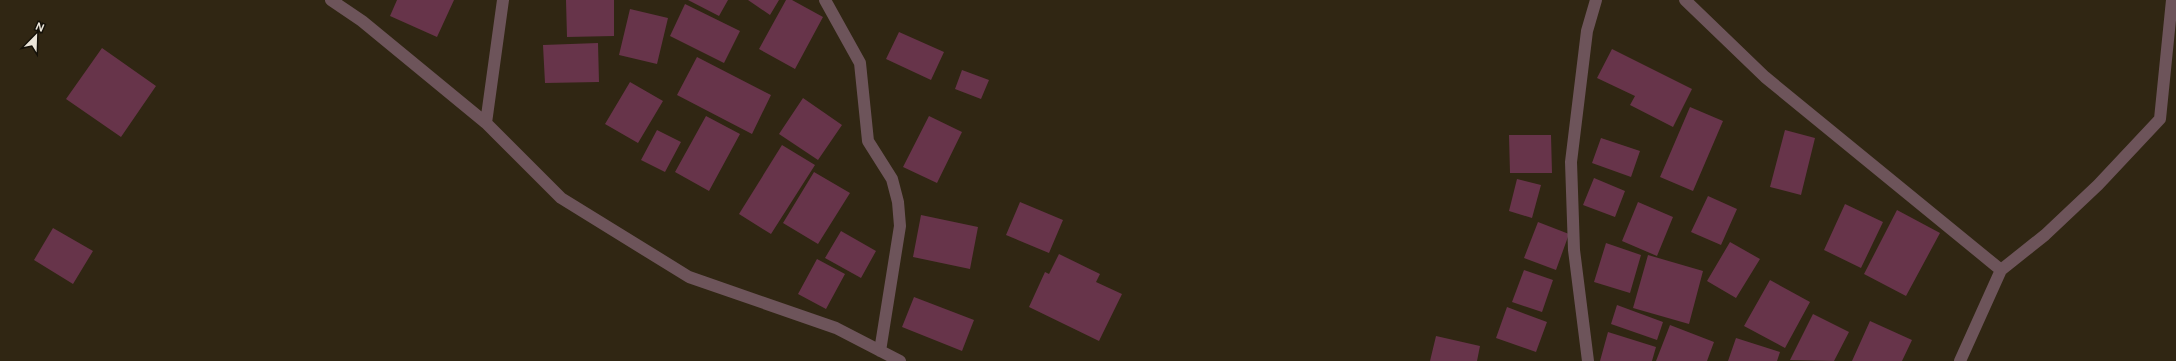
<svg xmlns="http://www.w3.org/2000/svg" width="2176" height="361" font-family="'DM Sans',sans-serif">
  <rect width="100%" height="100%" fill="#302613"/>
  <path fill="#67344a" d="M 397,0 L 454,0 L 437,37 L 390,16 Z
    M 566,0 L 614,0 L 614,36 L 567,37 Z
    M 688,0 L 728,0 L 719,16 Z
    M 748,0 L 779,0 L 770,15 Z
    M 786,0 L 792,0 L 823,17 L 795,69 L 759,49 Z
    M 685,4 L 740,31 L 724,63 L 670,36 Z
    M 630,9 L 668,18 L 657,64 L 619,55 Z
    M 899,32 L 944,52 L 931,80 L 886,59 Z
    M 598,43 L 599,82 L 545,83 L 543,45 Z
    M 102,48 L 156,86 L 121,137 L 66,99 Z
    M 1612,49 L 1692,89 L 1673,127 L 1630,105 L 1635,96 L 1597,78 Z
    M 697,57 L 771,95 L 752,134 L 677,95 Z
    M 962,70 L 989,80 L 981,99 L 955,89 Z
    M 630,82 L 663,101 L 638,143 L 605,124 Z
    M 803,98 L 842,125 L 818,160 L 779,134 Z
    M 1690,107 L 1723,121 L 1693,191 L 1660,177 Z
    M 706,116 L 740,134 L 709,191 L 675,172 Z
    M 929,116 L 962,132 L 937,183 L 903,167 Z
    M 657,130 L 681,142 L 665,172 L 641,160 Z
    M 1785,130 L 1815,138 L 1801,195 L 1770,187 Z
    M 1509,135 L 1551,135 L 1552,173 L 1510,173 Z
    M 1601,138 L 1640,151 L 1631,177 L 1592,163 Z
    M 782,145 L 815,165 L 771,234 L 739,214 Z
    M 814,172 L 850,193 L 818,244 L 783,223 Z
    M 1594,178 L 1625,191 L 1615,217 L 1583,205 Z
    M 1517,179 L 1541,185 L 1532,218 L 1509,211 Z
    M 1708,196 L 1737,209 L 1721,245 L 1691,232 Z
    M 1020,202 L 1063,220 L 1049,253 L 1006,235 Z
    M 1638,202 L 1673,217 L 1657,256 L 1622,241 Z
    M 1845,204 L 1883,222 L 1861,268 L 1824,250 Z
    M 1897,210 L 1940,233 L 1906,296 L 1864,274 Z
    M 921,215 L 978,227 L 970,269 L 913,257 Z
    M 1538,222 L 1569,234 L 1556,270 L 1524,258 Z
    M 53,228 L 93,251 L 73,284 L 34,260 Z
    M 841,231 L 876,251 L 861,278 L 825,258 Z
    M 1730,242 L 1760,259 L 1736,298 L 1707,281 Z
    M 1606,243 L 1641,255 L 1630,293 L 1594,282 Z
    M 1059,254 L 1100,274 L 1096,282 L 1122,294 L 1099,341 L 1029,307 L 1045,272 L 1049,274 Z
    M 1648,255 L 1703,271 L 1689,324 L 1633,308 Z
    M 817,259 L 845,274 L 826,309 L 798,294 Z
    M 1524,270 L 1553,280 L 1542,312 L 1512,302 Z
    M 1770,280 L 1810,302 L 1785,348 L 1744,326 Z
    M 914,297 L 974,320 L 962,351 L 902,327 Z
    M 1617,305 L 1663,322 L 1657,340 L 1611,324 Z
    M 1507,307 L 1547,322 L 1536,352 L 1496,338 Z
    M 1813,314 L 1849,332 L 1834,361 L 1790,360 Z
    M 1870,321 L 1912,340 L 1902,361 L 1852,361 Z
    M 1670,325 L 1714,342 L 1707,361 L 1656,361 Z
    M 1608,332 L 1656,347 L 1652,361 L 1600,361 Z
    M 1436,336 L 1480,346 L 1477,361 L 1430,361 Z
    M 1736,338 L 1780,352 L 1777,361 L 1728,361 Z"/>
  <g fill="none" stroke-linecap="round" stroke-linejoin="round">
    <path stroke="#6d545a" stroke-width="12" d="M 331,0 L 362,21 L 486,123 L 561,198 L 689,277 L 836,328 L 900,361
      M 825,0 L 860,63 L 868,141 L 892,179 L 898,202 L 900,226 L 880,351
      M 1685,0 L 1765,77 L 2001,270
      M 486,123 L 503,0
      M 1588,361 L 1574,250 L 1571,162 L 1587,31 L 1596,0
      M 1960,361 L 2001,270 L 2045,235 L 2098,185 L 2160,119 L 2172,0"/>
  </g>
  <g transform="translate(36 36) rotate(23)" stroke="#141008" stroke-width="3" paint-order="stroke">
  <path d="M0-3L7 15L0 10L-7 15Z" fill="#ebe5d9"/>
  <text y="-6" font-size="11" font-weight="bold" text-anchor="middle" fill="#ebe5d9">N</text>
  </g>
</svg>
